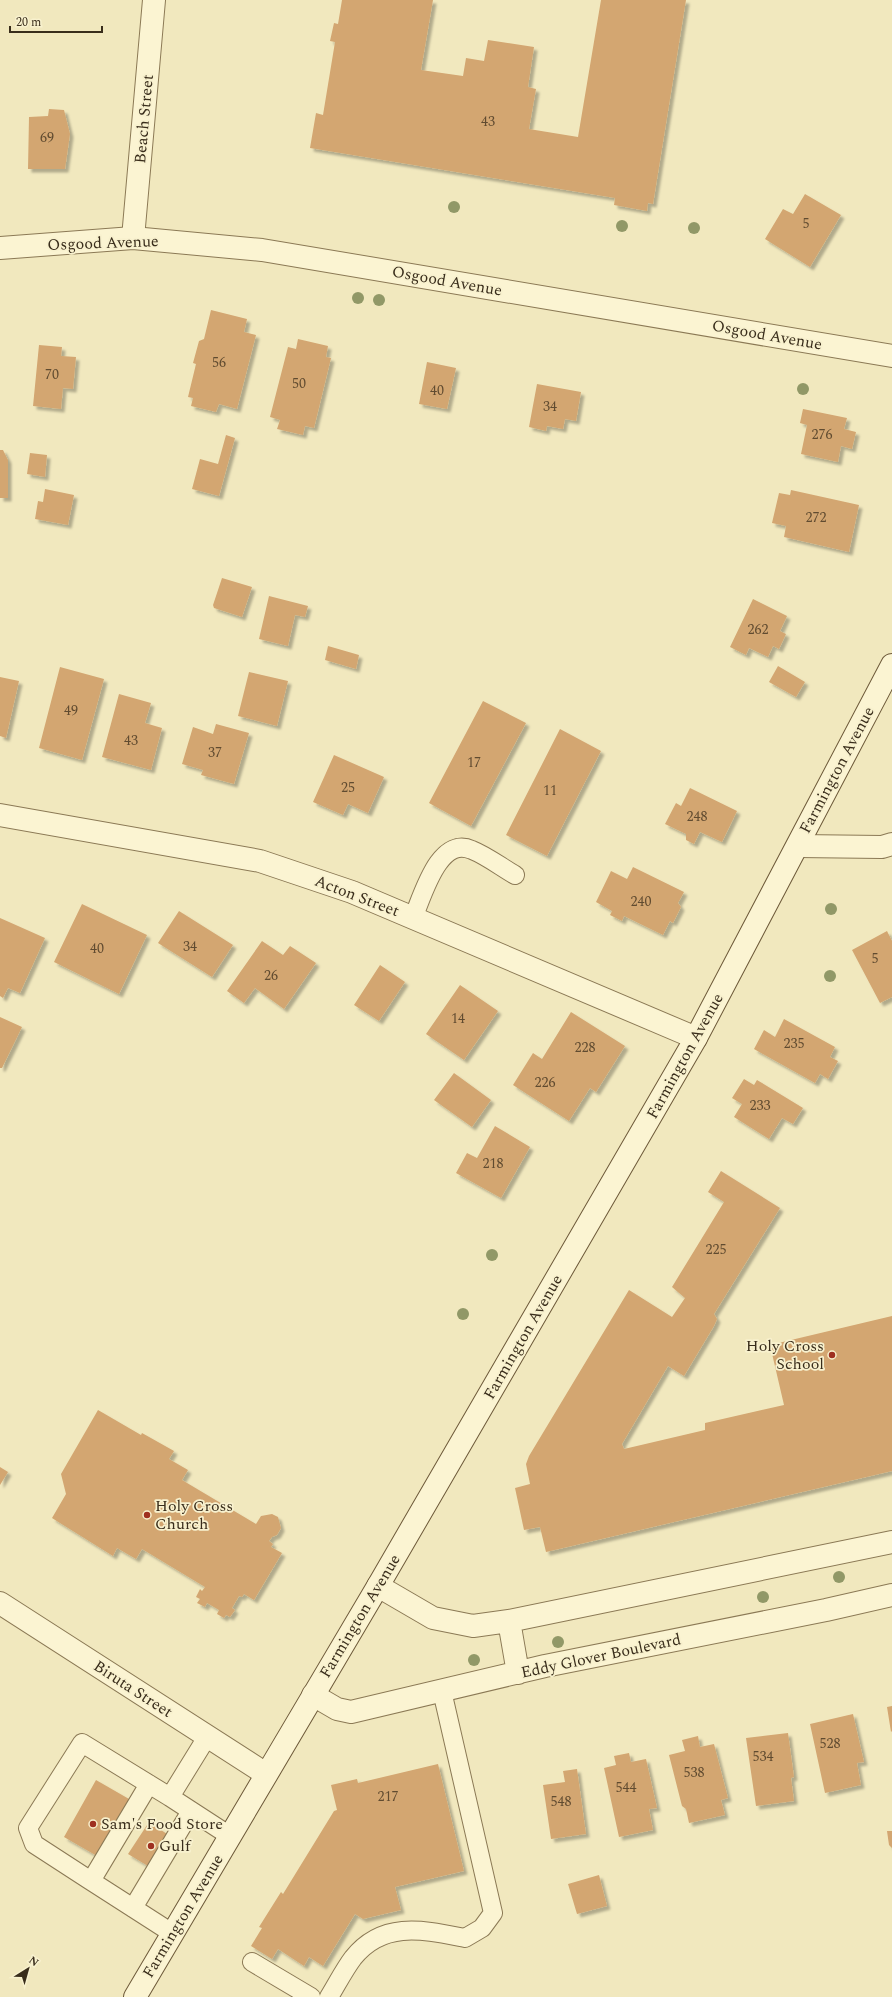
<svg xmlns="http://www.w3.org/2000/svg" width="892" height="1997" font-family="Spectral,serif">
  <defs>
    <filter id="shadow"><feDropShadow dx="3.5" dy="3.5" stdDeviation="1" flood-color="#0004"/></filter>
  </defs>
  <rect width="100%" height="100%" fill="#f1e8be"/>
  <path fill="#d3a671" filter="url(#shadow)" d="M 342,0 L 433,0 L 421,70 L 463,76 L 466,58 L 484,61 L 488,40 L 534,47 L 528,87 L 536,89 L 529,129 L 578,137 L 601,0 L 686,0 L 653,204 L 648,203 L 647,211 L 614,205 L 615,198 L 310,148 L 316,113 L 323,115 L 335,42 L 330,41 L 334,23 L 338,24 Z
    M 49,109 L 64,110 L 70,134 L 65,169 L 28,169 L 29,117 L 48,116 Z
    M 805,194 L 841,215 L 810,267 L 765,239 L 783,209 L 793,214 Z
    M 211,310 L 247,319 L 244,332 L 256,335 L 237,409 L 219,404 L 216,412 L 191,406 L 193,398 L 188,397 L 196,364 L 193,363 L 199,341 L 204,339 Z
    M 298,339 L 328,346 L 326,357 L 331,358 L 314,428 L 305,426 L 303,435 L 277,429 L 280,420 L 270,417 L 288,347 L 296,349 Z
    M 39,345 L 62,347 L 61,356 L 76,357 L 73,389 L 63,388 L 61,409 L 33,406 Z
    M 427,362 L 456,368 L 447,409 L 419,404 Z
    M 537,384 L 581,392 L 576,421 L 565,419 L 563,429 L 547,426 L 546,431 L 529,427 Z
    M 803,409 L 847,418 L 844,429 L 856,432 L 852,449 L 841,446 L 838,462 L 801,454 L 807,425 L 800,423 Z
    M 226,435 L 235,438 L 219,496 L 192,489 L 200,459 L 218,464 Z
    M 0,450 L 3,450 L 8,460 L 8,498 L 0,498 Z
    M 30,453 L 47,455 L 45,477 L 27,474 Z
    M 45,489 L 74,495 L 68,525 L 35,519 L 38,501 L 43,502 Z
    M 791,490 L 859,505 L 849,552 L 784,537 L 786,526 L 772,523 L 779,493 L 790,495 Z
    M 222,578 L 252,587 L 242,617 L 214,608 L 213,605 Z
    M 269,596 L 308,606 L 305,617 L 295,615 L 288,646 L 259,639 Z
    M 753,599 L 787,616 L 780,631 L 786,634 L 779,649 L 773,646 L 768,657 L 749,648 L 746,655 L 730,647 Z
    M 328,646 L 359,655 L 356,669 L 325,660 Z
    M 778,666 L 805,682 L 796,697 L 769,682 Z
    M 60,667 L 104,679 L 82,760 L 39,748 Z
    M 249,672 L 288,681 L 277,726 L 238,716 Z
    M 0,677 L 19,681 L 6,738 L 0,736 Z
    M 119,694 L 151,703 L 145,723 L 162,728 L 151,770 L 102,757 Z
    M 483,701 L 526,723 L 471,826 L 429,803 Z
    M 216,724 L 249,733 L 234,784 L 201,775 L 203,770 L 182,764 L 193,727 L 213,734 Z
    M 560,729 L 601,751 L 547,856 L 506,835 Z
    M 334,755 L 384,777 L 368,813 L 348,804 L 343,815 L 313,802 Z
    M 690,788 L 737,811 L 722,842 L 700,832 L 694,844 L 686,840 L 686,834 L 665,824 L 676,803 L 681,806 Z
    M 633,867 L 684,892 L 678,903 L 681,907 L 673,923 L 670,921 L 663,935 L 624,916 L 622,921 L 610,915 L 612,911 L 596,902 L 611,871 L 627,879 Z
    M 82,904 L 147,935 L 119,994 L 54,962 Z
    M 179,911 L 233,945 L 212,977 L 158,943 Z
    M 0,918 L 45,938 L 20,993 L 8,988 L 3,998 L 0,996 Z
    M 887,931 L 892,941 L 892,997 L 880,1003 L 852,950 Z
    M 262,941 L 283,955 L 290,946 L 316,963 L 284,1009 L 255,988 L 244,1003 L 227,991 Z
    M 380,965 L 405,982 L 379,1021 L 354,1005 Z
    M 460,985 L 498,1011 L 464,1060 L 426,1034 Z
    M 571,1012 L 625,1046 L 596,1092 L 590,1088 L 569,1121 L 513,1085 L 533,1053 L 542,1059 Z
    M 0,1017 L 22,1027 L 2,1068 L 0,1068 Z
    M 784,1019 L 835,1047 L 830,1057 L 838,1061 L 828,1079 L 820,1074 L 815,1083 L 754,1049 L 764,1030 L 775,1037 Z
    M 454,1073 L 491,1100 L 472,1127 L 434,1100 Z
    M 744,1079 L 754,1085 L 757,1080 L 803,1108 L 793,1124 L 782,1118 L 769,1139 L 734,1117 L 742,1104 L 732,1098 Z
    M 495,1126 L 530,1147 L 501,1198 L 456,1173 L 467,1153 L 477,1158 Z
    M 721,1171 L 780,1208 L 714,1314 L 717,1319 L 714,1326 L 684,1376 L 668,1366 L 622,1444 L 624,1449 L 705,1430 L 705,1423 L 784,1405 L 770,1345 L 892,1316 L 892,1471 L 546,1552 L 540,1527 L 524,1530 L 515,1488 L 530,1484 L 526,1464 L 529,1456 L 629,1290 L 672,1317 L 685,1298 L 672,1287 L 724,1202 L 708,1192 Z
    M 98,1410 L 141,1435 L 142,1433 L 174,1451 L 169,1459 L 188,1470 L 182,1480 L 256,1524 L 261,1516 L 272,1514 L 278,1517 L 281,1528 L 277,1535 L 272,1537 L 269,1541 L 273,1544 L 271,1547 L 282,1553 L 254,1600 L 244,1594 L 242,1597 L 239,1596 L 232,1608 L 235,1610 L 230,1617 L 226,1615 L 224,1618 L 217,1614 L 219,1610 L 207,1603 L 205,1607 L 197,1603 L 200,1599 L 196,1597 L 200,1589 L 202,1591 L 205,1587 L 142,1549 L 136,1559 L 117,1548 L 113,1556 L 52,1518 L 66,1494 L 61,1474 Z
    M 0,1467 L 8,1472 L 0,1485 Z
    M 892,1706 L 892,1731 L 891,1732 L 887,1707 Z
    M 853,1714 L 864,1762 L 857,1763 L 861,1785 L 825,1793 L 810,1724 Z
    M 788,1733 L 794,1777 L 791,1778 L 794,1801 L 756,1806 L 746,1738 Z
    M 698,1736 L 700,1747 L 714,1744 L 728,1798 L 721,1800 L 725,1815 L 689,1823 L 686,1809 L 682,1806 L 669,1755 L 685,1751 L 682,1740 Z
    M 629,1753 L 631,1762 L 646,1759 L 657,1808 L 649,1809 L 653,1830 L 619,1837 L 604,1768 L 616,1765 L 614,1756 Z
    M 438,1764 L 464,1871 L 395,1887 L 401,1910 L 363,1919 L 355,1914 L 323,1966 L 309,1957 L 304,1966 L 278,1949 L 272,1959 L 251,1946 L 262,1928 L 259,1927 L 281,1892 L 283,1894 L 334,1811 L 337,1810 L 331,1785 L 357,1779 L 358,1783 Z
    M 577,1769 L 586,1834 L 551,1839 L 543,1785 L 565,1782 L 563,1771 Z
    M 96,1780 L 129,1799 L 97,1856 L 64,1837 Z
    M 149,1822 L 173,1838 L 153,1869 L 128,1854 Z
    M 887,1831 L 892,1831 L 892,1848 L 889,1845 Z
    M 599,1875 L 607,1906 L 577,1914 L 568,1884 Z"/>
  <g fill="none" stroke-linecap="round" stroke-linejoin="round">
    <defs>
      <path id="service" d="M 413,918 C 423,895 439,835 472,850 C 487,856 501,867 515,875
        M 207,1737 L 170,1797 L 230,1836
        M 149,1784 L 91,1881 L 172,1933
        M 91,1881 L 34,1844 L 28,1828 L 82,1743 L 170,1797
        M 133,1908 L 191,1811
        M 252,1962 L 311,1997
        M 329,1997 C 337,1984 344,1970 353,1958 C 383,1920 424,1930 465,1938 L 482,1928 L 493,1913 L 442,1691"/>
      <path id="minor" d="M 133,238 L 154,0
        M 0,815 L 260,861 L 352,892 L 696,1038
        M 798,846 L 882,847 L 892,844
        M 0,1603 L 266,1774"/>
      <path id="tertiary" d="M 0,248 L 133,238 L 262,250 L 892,356
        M 378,1586 L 433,1618 L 473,1626 L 509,1621 L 892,1542
        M 509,1621 L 518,1673
        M 313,1695 L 337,1709 L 351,1712 L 545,1666 L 826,1610 L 892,1595"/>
      <path id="secondary" d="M 135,1997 L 378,1586 L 696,1038 L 892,665"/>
    </defs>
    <use href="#service" stroke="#8b7955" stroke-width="20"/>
    <use href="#minor" stroke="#8b7955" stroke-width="24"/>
    <use href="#tertiary" stroke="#8b7955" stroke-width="24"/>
    <use href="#secondary" stroke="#6d5939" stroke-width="24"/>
    <use href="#service" stroke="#fbf4d2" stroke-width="18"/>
    <use href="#minor" stroke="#fbf4d2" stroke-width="22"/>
    <use href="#tertiary" stroke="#fbf4d2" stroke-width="22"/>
    <use href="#secondary" stroke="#fbf4d2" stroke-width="22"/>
  </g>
  <g fill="#919867">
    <circle cx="454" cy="207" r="6"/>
    <circle cx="622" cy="226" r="6"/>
    <circle cx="694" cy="228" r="6"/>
    <circle cx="358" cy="298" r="6"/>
    <circle cx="379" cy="300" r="6"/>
    <circle cx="803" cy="389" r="6"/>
    <circle cx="831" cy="909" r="6"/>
    <circle cx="830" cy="976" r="6"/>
    <circle cx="492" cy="1255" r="6"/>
    <circle cx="463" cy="1314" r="6"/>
    <circle cx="839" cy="1577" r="6"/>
    <circle cx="763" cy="1597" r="6"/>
    <circle cx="558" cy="1642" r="6"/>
    <circle cx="474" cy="1660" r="6"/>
  </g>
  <g fill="#9f3020" stroke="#f8f1ce" stroke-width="1.5">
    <circle cx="832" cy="1355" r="4"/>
    <circle cx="147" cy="1515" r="4"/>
    <circle cx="93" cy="1824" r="4"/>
    <circle cx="151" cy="1846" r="4"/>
  </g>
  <g text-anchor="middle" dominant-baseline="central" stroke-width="3.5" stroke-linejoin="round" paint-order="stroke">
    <g font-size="14" fill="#604b30">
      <text x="488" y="121">43</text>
      <text x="47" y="137">69</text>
      <text x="806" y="223">5</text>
      <text x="219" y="362">56</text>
      <text x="52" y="374">70</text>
      <text x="299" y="383">50</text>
      <text x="437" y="390">40</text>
      <text x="550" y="406">34</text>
      <text x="822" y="434">276</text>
      <text x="816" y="517">272</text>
      <text x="758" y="629">262</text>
      <text x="71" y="710">49</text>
      <text x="131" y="740">43</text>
      <text x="215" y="752">37</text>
      <text x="474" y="762">17</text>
      <text x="348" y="787">25</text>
      <text x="550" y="790">11</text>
      <text x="697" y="816">248</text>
      <text x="641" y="901">240</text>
      <text x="190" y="946">34</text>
      <text x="97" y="948">40</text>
      <text x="875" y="958">5</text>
      <text x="271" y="975">26</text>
      <text x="458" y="1018">14</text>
      <text x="794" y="1043">235</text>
      <text x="585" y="1047">228</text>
      <text x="545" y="1082">226</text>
      <text x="760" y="1105">233</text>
      <text x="493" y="1163">218</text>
      <text x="716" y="1249">225</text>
      <text x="830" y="1743">528</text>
      <text x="763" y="1756">534</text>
      <text x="694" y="1772">538</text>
      <text x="626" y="1787">544</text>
      <text x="388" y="1796">217</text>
      <text x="561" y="1801">548</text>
    </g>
    <g font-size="16" fill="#392d1b" stroke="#f8f1ce">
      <text transform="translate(144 119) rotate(-85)">Beach Street</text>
      <text transform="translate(103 243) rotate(-2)">Osgood Avenue</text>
      <text transform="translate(447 281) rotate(10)">Osgood Avenue</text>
      <text transform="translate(767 335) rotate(10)">Osgood Avenue</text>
      <text transform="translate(837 770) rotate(-62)">Farmington Avenue</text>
      <text transform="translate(357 896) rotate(21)">Acton Street</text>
      <text transform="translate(685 1056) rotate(-61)">Farmington Avenue</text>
      <text transform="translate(523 1337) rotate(-60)">Farmington Avenue</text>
      <text transform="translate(360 1616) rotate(-59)">Farmington Avenue</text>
      <text transform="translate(601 1656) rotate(-12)">Eddy Glover Boulevard</text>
      <text transform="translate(133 1689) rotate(33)">Biruta Street</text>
      <text transform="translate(183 1916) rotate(-59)">Farmington Avenue</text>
    </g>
    <g font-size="16" fill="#392d1b" stroke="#f8f1ce" text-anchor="start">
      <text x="824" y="1346" text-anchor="end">Holy Cross<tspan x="824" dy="18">School</tspan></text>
      <text x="155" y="1506">Holy Cross<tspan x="155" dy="18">Church</tspan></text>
      <text x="101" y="1824">Sam's Food Store</text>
      <text x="159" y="1846">Gulf</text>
    </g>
  </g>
  <g transform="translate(28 1969) rotate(37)" stroke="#f8f1ce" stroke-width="3" paint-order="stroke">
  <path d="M0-3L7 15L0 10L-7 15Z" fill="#392d1b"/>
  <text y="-6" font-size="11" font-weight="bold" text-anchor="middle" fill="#392d1b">N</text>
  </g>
  <path d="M10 26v6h92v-6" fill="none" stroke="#392d1b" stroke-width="2"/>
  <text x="16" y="26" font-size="12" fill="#392d1b" stroke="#f8f1ce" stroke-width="3" paint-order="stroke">20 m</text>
</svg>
